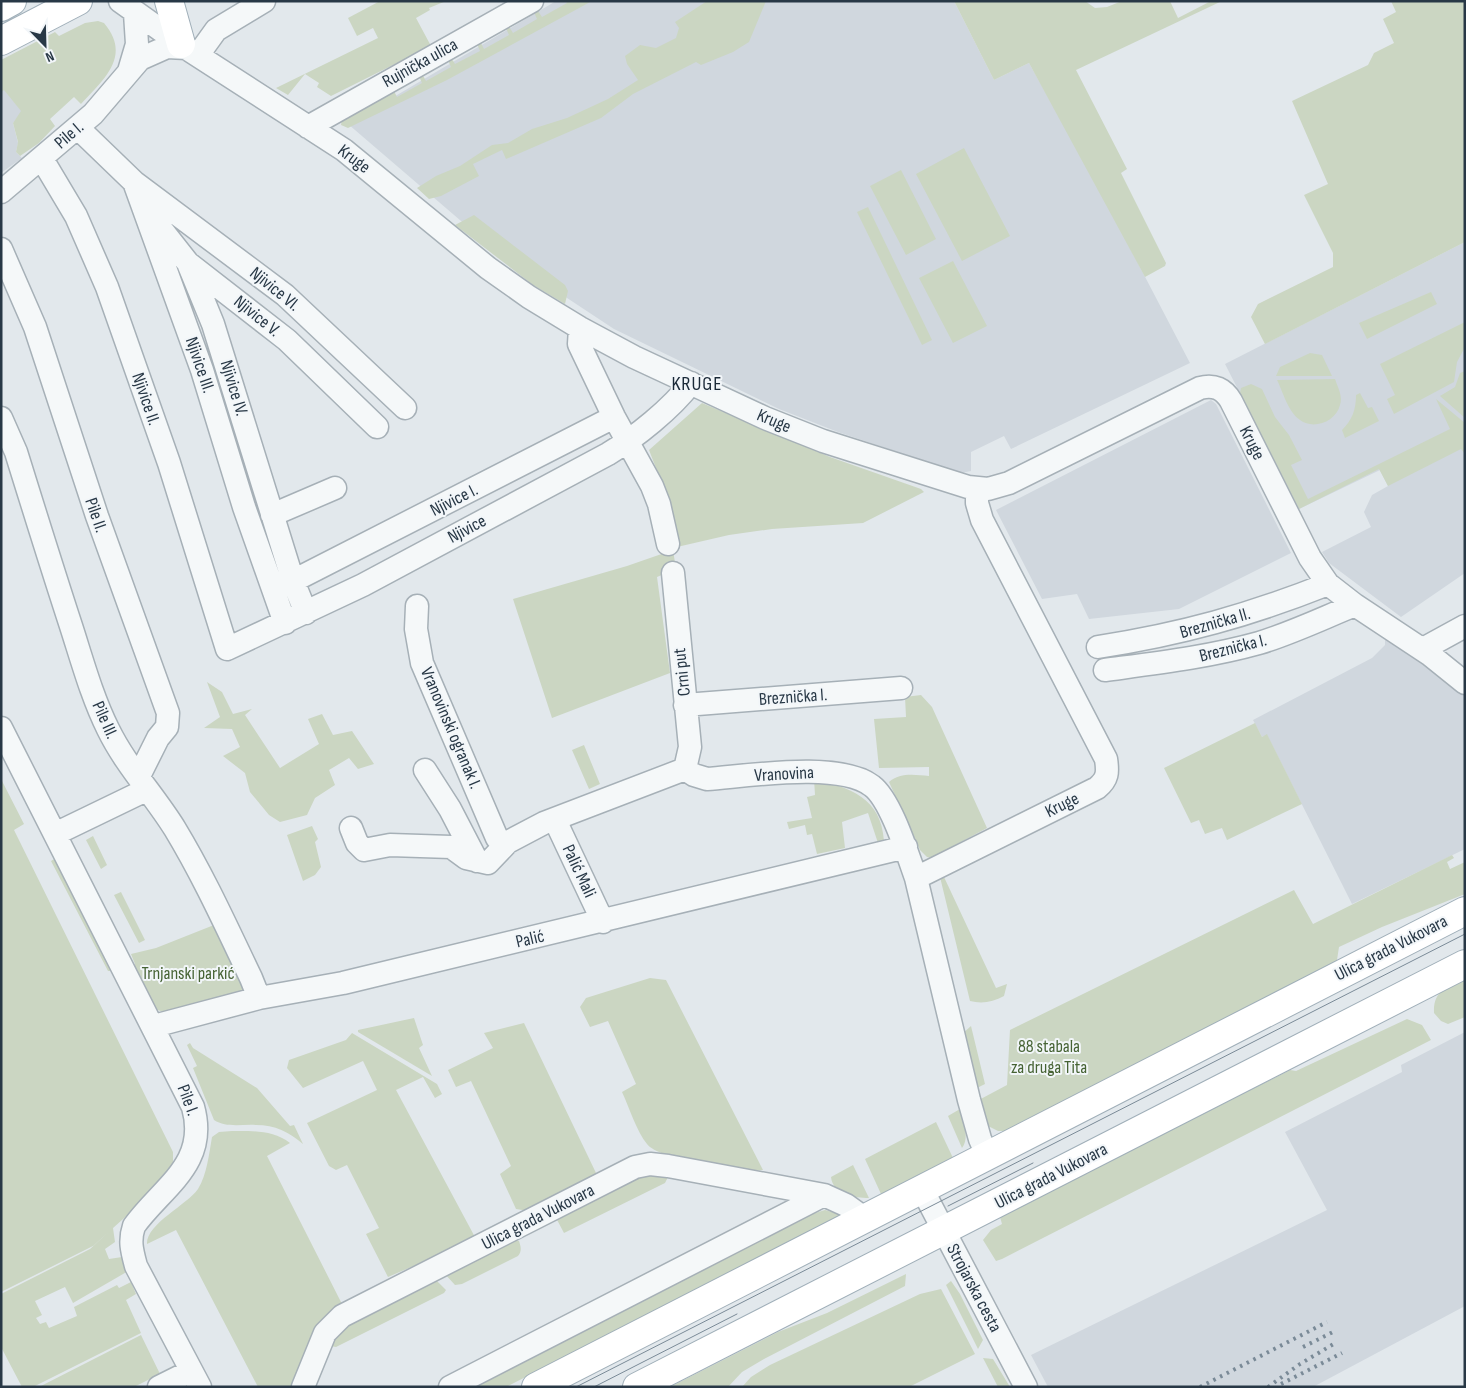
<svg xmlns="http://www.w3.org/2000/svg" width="1466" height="1388" font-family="'Sofia Sans Condensed',sans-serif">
  <rect width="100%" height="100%" fill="#e2e8ec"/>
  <path fill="#d0d7de" d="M 556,1 L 954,1 L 994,80 L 1029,63 L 1094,179 L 1190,363 L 1011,449 L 1004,436 L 971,452 L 971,471 L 961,473 L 838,432 L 779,409 L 614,329 L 496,251 L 348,124 Z
    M 4,89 L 22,111 L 13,123 L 18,143 L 16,152 L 22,158 L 1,173 L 1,92 Z
    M 1465,242 L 1465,573 L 1401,617 L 1329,563 L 1322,552 L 1371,527 L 1364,512 L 1372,495 L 1388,486 L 1380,470 L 1299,509 L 1225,364 Z
    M 1211,400 L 1216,404 L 1291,553 L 1179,609 L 1089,619 L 1077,594 L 1042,599 L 996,510 Z
    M 1385,635 L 1465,693 L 1465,849 L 1352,904 L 1267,735 L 1262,737 L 1253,720 L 1372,658 L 1385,645 Z
    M 1465,1032 L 1465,1306 L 1313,1387 L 1048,1387 L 1031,1355 L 1327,1210 L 1285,1132 L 1402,1072 L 1401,1065 Z"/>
  <path fill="#cbd6c2" d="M 380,1 L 446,1 L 429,8 L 430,10 L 416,18 L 431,46 L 331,96 L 317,87 L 319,83 L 305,74 L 288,95 L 276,88 L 378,38 L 373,28 L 357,36 L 348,18 Z
    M 566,1 L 592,1 L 447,80 L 348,128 L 341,125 L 343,113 L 392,87 L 397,97 L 422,83 L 418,74 L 421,72 L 426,81 L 451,67 L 447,58 L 450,56 L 455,64 L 480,51 L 476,41 L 479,39 L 484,49 L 509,35 L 505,26 L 508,25 L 513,33 L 537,19 L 533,10 L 536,8 L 542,17 L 567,3 Z
    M 707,1 L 766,1 L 749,42 L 733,52 L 701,65 L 696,62 L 633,94 L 601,118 L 506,159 L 502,150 L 473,164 L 479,176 L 441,196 L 429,199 L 417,188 L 436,176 L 460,166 L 492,145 L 508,143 L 532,129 L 567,118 L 608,99 L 638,80 L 627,64 L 625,56 L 640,45 L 656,48 L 676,38 L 679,28 L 675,22 Z
    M 954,1 L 1085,1 L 1095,8 L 1107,7 L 1122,1 L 1170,1 L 1178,18 L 1211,1 L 1222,1 L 1076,70 L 1127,169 L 1121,173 L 1166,263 L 1165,266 L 1145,277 L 1029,63 L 994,80 Z
    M 1391,1 L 1465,1 L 1465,242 L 1265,344 L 1251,317 L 1258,304 L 1333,267 L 1333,253 L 1304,195 L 1328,184 L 1292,101 L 1368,65 L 1374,53 L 1394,43 L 1383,19 L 1396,12 Z
    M 98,21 L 104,23 C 132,56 104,79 81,104 L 74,97 L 50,119 L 55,126 L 39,143 L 20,156 L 16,152 L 18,142 L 13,123 L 21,111 L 4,90 L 1,92 L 1,60 L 55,32 L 59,36 L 85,23 Z
    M 964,148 L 1010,236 L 962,261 L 916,174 Z
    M 901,170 L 936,239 L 906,255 L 870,186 Z
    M 868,207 L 932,340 L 922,345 L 857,212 Z
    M 474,215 L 565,285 L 568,291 L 565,304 L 533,285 L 455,225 Z
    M 953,261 L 987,326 L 953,343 L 919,278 Z
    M 1431,292 L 1437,304 L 1367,339 L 1359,323 Z
    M 1465,322 L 1465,347 L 1457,362 L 1454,382 L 1394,414 L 1387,399 L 1395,395 L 1380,364 Z
    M 1310,353 L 1322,355 L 1332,376 L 1276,376 L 1280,367 Z
    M 1465,371 L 1465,418 L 1440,396 L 1455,387 L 1460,373 Z
    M 1335,379 C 1338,388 1343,396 1340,405 C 1336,422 1313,430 1300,420 C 1288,412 1283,392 1277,380 Z
    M 1251,384 L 1262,389 L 1275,417 L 1289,435 L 1302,460 L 1291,465 L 1308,499 L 1450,429 L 1436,399 L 1465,423 L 1465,454 L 1461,449 L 1388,486 L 1379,469 L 1299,509 L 1240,393 L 1241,388 Z
    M 1360,393 L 1368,408 L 1372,407 L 1379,421 L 1345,438 L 1342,430 C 1352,420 1356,410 1356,395 Z
    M 702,403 L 830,457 L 921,489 L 924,492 L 863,523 L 772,529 L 729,535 L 677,547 L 670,504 L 649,450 Z
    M 673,550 L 676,569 L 657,577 L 670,673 L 552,718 L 513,599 L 627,566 Z
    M 207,682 L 222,692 L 233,714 L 252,709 L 245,715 L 280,768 L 319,744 L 308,719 L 322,714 L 333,735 L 352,731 L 374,764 L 358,769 L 349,758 L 329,770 L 335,785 L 315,798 L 307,815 L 280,822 L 269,815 L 250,792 L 245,773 L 223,756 L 240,747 L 232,729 L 204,728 L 220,717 Z
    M 921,695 L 932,707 L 987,828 L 931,858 L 927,857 L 920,850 L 889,782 C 900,772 916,775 929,776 L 929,767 L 879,768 L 874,719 L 906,717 L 905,697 Z
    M 1255,723 L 1262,737 L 1267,734 L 1302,804 L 1227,840 L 1222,828 L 1205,834 L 1199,820 L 1191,823 L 1164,768 Z
    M 584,745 L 600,784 L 589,789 L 572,750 Z
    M 1,779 L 24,824 L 14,830 L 173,1152 L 173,1168 L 162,1184 L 93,1246 L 1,1292 Z
    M 814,779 C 850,788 881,797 884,841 L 878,843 L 868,813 L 842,822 L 845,848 L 817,854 L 812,834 L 807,835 L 805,825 L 789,829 L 787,822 L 812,818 L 807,797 L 815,795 Z
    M 312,826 L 318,839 L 315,842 L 321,867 L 315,875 L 303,881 L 287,835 Z
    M 93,836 L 107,865 L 101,869 L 86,840 Z
    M 1452,855 L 1454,858 L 1447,862 L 1450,869 L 1465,862 L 1465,894 L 1382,927 L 1339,947 L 1337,960 L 1333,964 L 1005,1131 L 998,1131 L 986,1125 L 977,1101 L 1007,1085 L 1010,1030 L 1294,890 L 1313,924 Z
    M 56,858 L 113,971 L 108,971 L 51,861 Z
    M 940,877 L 944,877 L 996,988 L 1007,984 L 1004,996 C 993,1002 982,1004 970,1001 Z
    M 121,892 L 145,940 L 139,943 L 114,895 Z
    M 214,925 L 245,989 L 243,992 L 166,1013 L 155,1009 L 133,969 L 135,964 L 131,954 L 156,948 Z
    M 650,978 L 666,980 L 763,1170 L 755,1171 C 734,1168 659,1160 647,1144 C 637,1132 629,1107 622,1092 L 636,1084 L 608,1021 L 590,1027 L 580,1007 L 586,998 Z
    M 1465,979 L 1465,1017 L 1448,1024 L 1441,1021 L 1434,1013 C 1433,990 1447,988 1465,979 Z
    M 414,1018 L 423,1045 L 419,1048 L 432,1076 L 358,1032 L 358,1030 Z
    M 1407,1019 L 1422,1025 L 1431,1040 L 1002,1259 L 996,1261 L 983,1240 L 991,1230 L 1002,1224 L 1000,1217 L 1290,1070 L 1296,1071 Z
    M 524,1023 L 597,1175 L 529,1211 L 516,1209 L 500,1174 L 511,1166 L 471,1081 L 456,1087 L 448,1070 L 493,1048 L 484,1033 Z
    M 971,1026 L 985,1084 L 975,1089 L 962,1034 Z
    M 352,1033 L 437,1084 L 442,1094 L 435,1098 L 423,1077 L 396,1090 L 476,1239 L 388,1277 L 366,1234 L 379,1228 L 347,1165 L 336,1170 L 329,1166 L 307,1123 L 377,1090 L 363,1061 L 303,1088 L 287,1068 L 289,1060 L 346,1040 Z
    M 190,1043 L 193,1048 L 257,1088 L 290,1126 L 294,1125 L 303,1144 C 289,1132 275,1125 256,1125 C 242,1124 226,1128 214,1120 L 193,1068 L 197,1066 L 187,1045 Z
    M 960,1109 C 963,1122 970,1137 962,1148 L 948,1116 Z
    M 936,1122 L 953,1158 L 881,1194 L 865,1159 Z
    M 232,1131 C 253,1131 273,1130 290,1143 L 267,1156 L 343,1306 L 294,1387 L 258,1387 L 176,1230 L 147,1244 C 146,1224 187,1205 198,1189 C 207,1174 209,1154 212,1137 L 219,1132 Z
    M 853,1165 L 869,1198 C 854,1198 833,1195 831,1177 Z
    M 647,1170 L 668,1177 L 665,1183 L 564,1233 L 555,1216 Z
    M 825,1210 L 839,1214 L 838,1217 L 506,1387 L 474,1387 L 812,1214 Z
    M 113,1228 L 115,1242 L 105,1249 L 109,1259 L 122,1257 L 126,1259 L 130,1270 L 73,1303 L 65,1287 L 35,1301 L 42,1315 L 36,1318 L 40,1324 L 46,1322 L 49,1328 L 77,1316 L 74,1307 L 117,1285 L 119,1288 L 131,1282 L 136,1294 L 126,1300 L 141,1333 L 33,1387 L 22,1387 L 1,1347 L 1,1294 L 90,1249 Z
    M 514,1240 L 519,1241 C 521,1247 522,1251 518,1256 L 462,1284 L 455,1285 L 444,1273 Z
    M 906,1274 L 905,1286 L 764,1359 L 742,1372 L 728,1387 L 670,1387 L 778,1332 L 827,1313 Z
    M 434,1278 L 446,1290 L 444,1293 L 336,1347 L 330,1346 L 340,1329 Z
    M 951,1281 L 960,1294 L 983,1340 L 978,1349 L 946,1285 Z
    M 941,1289 L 975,1354 L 909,1387 L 742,1387 L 751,1377 L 770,1365 L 920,1294 Z
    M 141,1335 L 160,1374 L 134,1387 L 39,1387 Z
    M 983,1358 L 993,1359 L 1010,1387 L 998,1387 Z"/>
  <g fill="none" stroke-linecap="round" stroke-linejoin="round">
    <defs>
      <path id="minor" d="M 120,1 L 186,48 L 344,150 L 488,268 L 529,297 L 580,328 L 634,357 L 765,418 L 823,441 L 968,487 L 988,489 L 1009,483 L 1200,388 C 1214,384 1224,389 1231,401 L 1310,558 L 1328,584 L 1355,605 L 1429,654 L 1465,683
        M 198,55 L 216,30 L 264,1
        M 129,71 L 137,44 L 135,13
        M 308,127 L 532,1
        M 78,128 L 134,182 L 202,370 L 244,507 L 285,623
        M 42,159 L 76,216 L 107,287 L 169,463 L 227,649 L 363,585 L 608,454 C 636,437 671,409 691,383
        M 134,182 L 285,295 L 405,408
        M 1,192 L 93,114 L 140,59 L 167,47 L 186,48
        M 151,216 L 188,263 L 287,340 L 377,427
        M 1,249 L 35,327 L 97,516 L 168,713 L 167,727 L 158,738 L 139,776
        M 188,263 L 213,324 L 293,581 L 306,613
        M 580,328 L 579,344 L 614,417 L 652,486 L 659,504 L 668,544
        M 1,418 L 16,452 C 34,510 52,568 71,626 C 82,660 92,697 108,729 C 126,766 154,795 175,829 C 204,877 227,928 251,978 L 259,998
        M 272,515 L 335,488
        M 673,573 L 690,747 L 685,769
        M 293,581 L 614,417
        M 417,606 L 416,629 L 422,663 L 497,838 L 504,845
        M 1098,647 C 1182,634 1250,615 1328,584
        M 1423,649 L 1465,626
        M 1105,670 C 1157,663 1209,657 1259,643 C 1292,633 1323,618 1355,605
        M 685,705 L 901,688
        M 1,728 L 193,1107 C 209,1164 162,1187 134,1226 C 129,1241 132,1251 136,1266 L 200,1387
        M 685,769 L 694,775 L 707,779 C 748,776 840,761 872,786 C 891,800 908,856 916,878 L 969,1100 L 980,1139 L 987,1155
        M 425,770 L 450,809 L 477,861
        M 555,820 L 603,922
        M 351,828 L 357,843 L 364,850 L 390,845 L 451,847 L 466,858 L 488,863 L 508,842 L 544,823 L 685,769
        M 55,834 L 146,790
        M 916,878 L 1097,788 C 1108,779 1108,772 1106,759 L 982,520 L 977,503 L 977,488
        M 154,1026 L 259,998 L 343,983 L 906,847
        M 922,1189 L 1026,1387
        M 159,1387 L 191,1371
        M 303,1387 L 325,1333 L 342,1316 L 635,1167 L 650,1164 L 668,1166 L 824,1195 L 846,1205 L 864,1218
        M 450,1387 L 824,1195"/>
      <path id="major" d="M 169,1 L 181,44
        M 1,7 L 12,1
        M 1,41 L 78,1
        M 536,1387 L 1465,911
        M 637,1387 L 1465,964"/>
    </defs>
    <use href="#minor" stroke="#a6b0b7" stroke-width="25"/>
    <use href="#major" stroke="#a0afb9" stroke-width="30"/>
    <use href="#minor" stroke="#f5f8f9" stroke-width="22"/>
    <use href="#major" stroke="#fff" stroke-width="28"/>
    <path stroke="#7a8a97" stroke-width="1" d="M 948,1206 L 1033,1163
      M 576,1387 L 1465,934
      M 594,1387 L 737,1314"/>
    <path stroke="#7a8a97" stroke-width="4" stroke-dasharray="2.5 5" stroke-linecap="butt" d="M 1303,1347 L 1333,1332
      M 1281,1384 L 1342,1353
      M 1200,1387 L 1327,1322
      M 1268,1387 L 1300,1364 L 1337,1342"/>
  </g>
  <g text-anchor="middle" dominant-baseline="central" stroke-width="4" stroke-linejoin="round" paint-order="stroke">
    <g font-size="18" fill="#283846" stroke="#f2f6f9">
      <text transform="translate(420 63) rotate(-29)">Rujnička ulica</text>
      <text transform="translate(69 135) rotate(-41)">Pile I.</text>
      <text transform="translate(354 159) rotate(37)">Kruge</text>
      <text transform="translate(275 289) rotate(39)">Njivice VI.</text>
      <text transform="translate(257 316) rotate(39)">Njivice V.</text>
      <text transform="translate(200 365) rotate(71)">Njivice III.</text>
      <text transform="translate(234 388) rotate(73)">Njivice IV.</text>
      <text transform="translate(146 399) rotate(71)">Njivice II.</text>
      <text transform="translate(774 421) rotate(23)">Kruge</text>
      <text transform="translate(1252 443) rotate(63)">Kruge</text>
      <text transform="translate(454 500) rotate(-27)">Njivice I.</text>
      <text transform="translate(96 515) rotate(71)">Pile II.</text>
      <text transform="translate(467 529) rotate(-28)">Njivice</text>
      <text transform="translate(1215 623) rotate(-16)">Breznička II.</text>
      <text transform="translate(1233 648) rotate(-14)">Breznička I.</text>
      <text transform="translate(682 672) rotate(-96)">Crni put</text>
      <text transform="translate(793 697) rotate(-4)">Breznička I.</text>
      <text transform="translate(105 720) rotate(66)">Pile III.</text>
      <text transform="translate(451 728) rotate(67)">Vranovinski ogranak I.</text>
      <text transform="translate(784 774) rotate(-3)">Vranovina</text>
      <text transform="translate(1062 805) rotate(-26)">Kruge</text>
      <text transform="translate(579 871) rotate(65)">Palić Mali</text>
      <text transform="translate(530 939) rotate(-13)">Palić</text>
      <text transform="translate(1391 948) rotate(-27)">Ulica grada Vukovara</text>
      <text transform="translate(188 1100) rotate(69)">Pile I.</text>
      <text transform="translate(1051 1176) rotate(-27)">Ulica grada Vukovara</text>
      <text transform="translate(538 1217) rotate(-27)">Ulica grada Vukovara</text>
      <text transform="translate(974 1288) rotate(62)">Strojarska cesta</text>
    </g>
    <g font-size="18" fill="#466334" stroke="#f2f6f9">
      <text x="188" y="973">Trnjanski parkić</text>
      <text x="1049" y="1046">88 stabala<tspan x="1049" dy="21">za druga Tita</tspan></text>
    </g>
    <g font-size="20" letter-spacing="1" fill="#1a2937" stroke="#f2f6f9">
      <text x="697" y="384">KRUGE</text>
    </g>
  </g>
  <rect width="1466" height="1388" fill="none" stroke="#283846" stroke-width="5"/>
  <g transform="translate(45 45) rotate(157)" stroke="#f2f6f9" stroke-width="4" paint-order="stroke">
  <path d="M0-4L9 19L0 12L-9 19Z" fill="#283846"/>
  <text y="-8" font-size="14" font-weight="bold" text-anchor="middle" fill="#283846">N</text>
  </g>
</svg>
